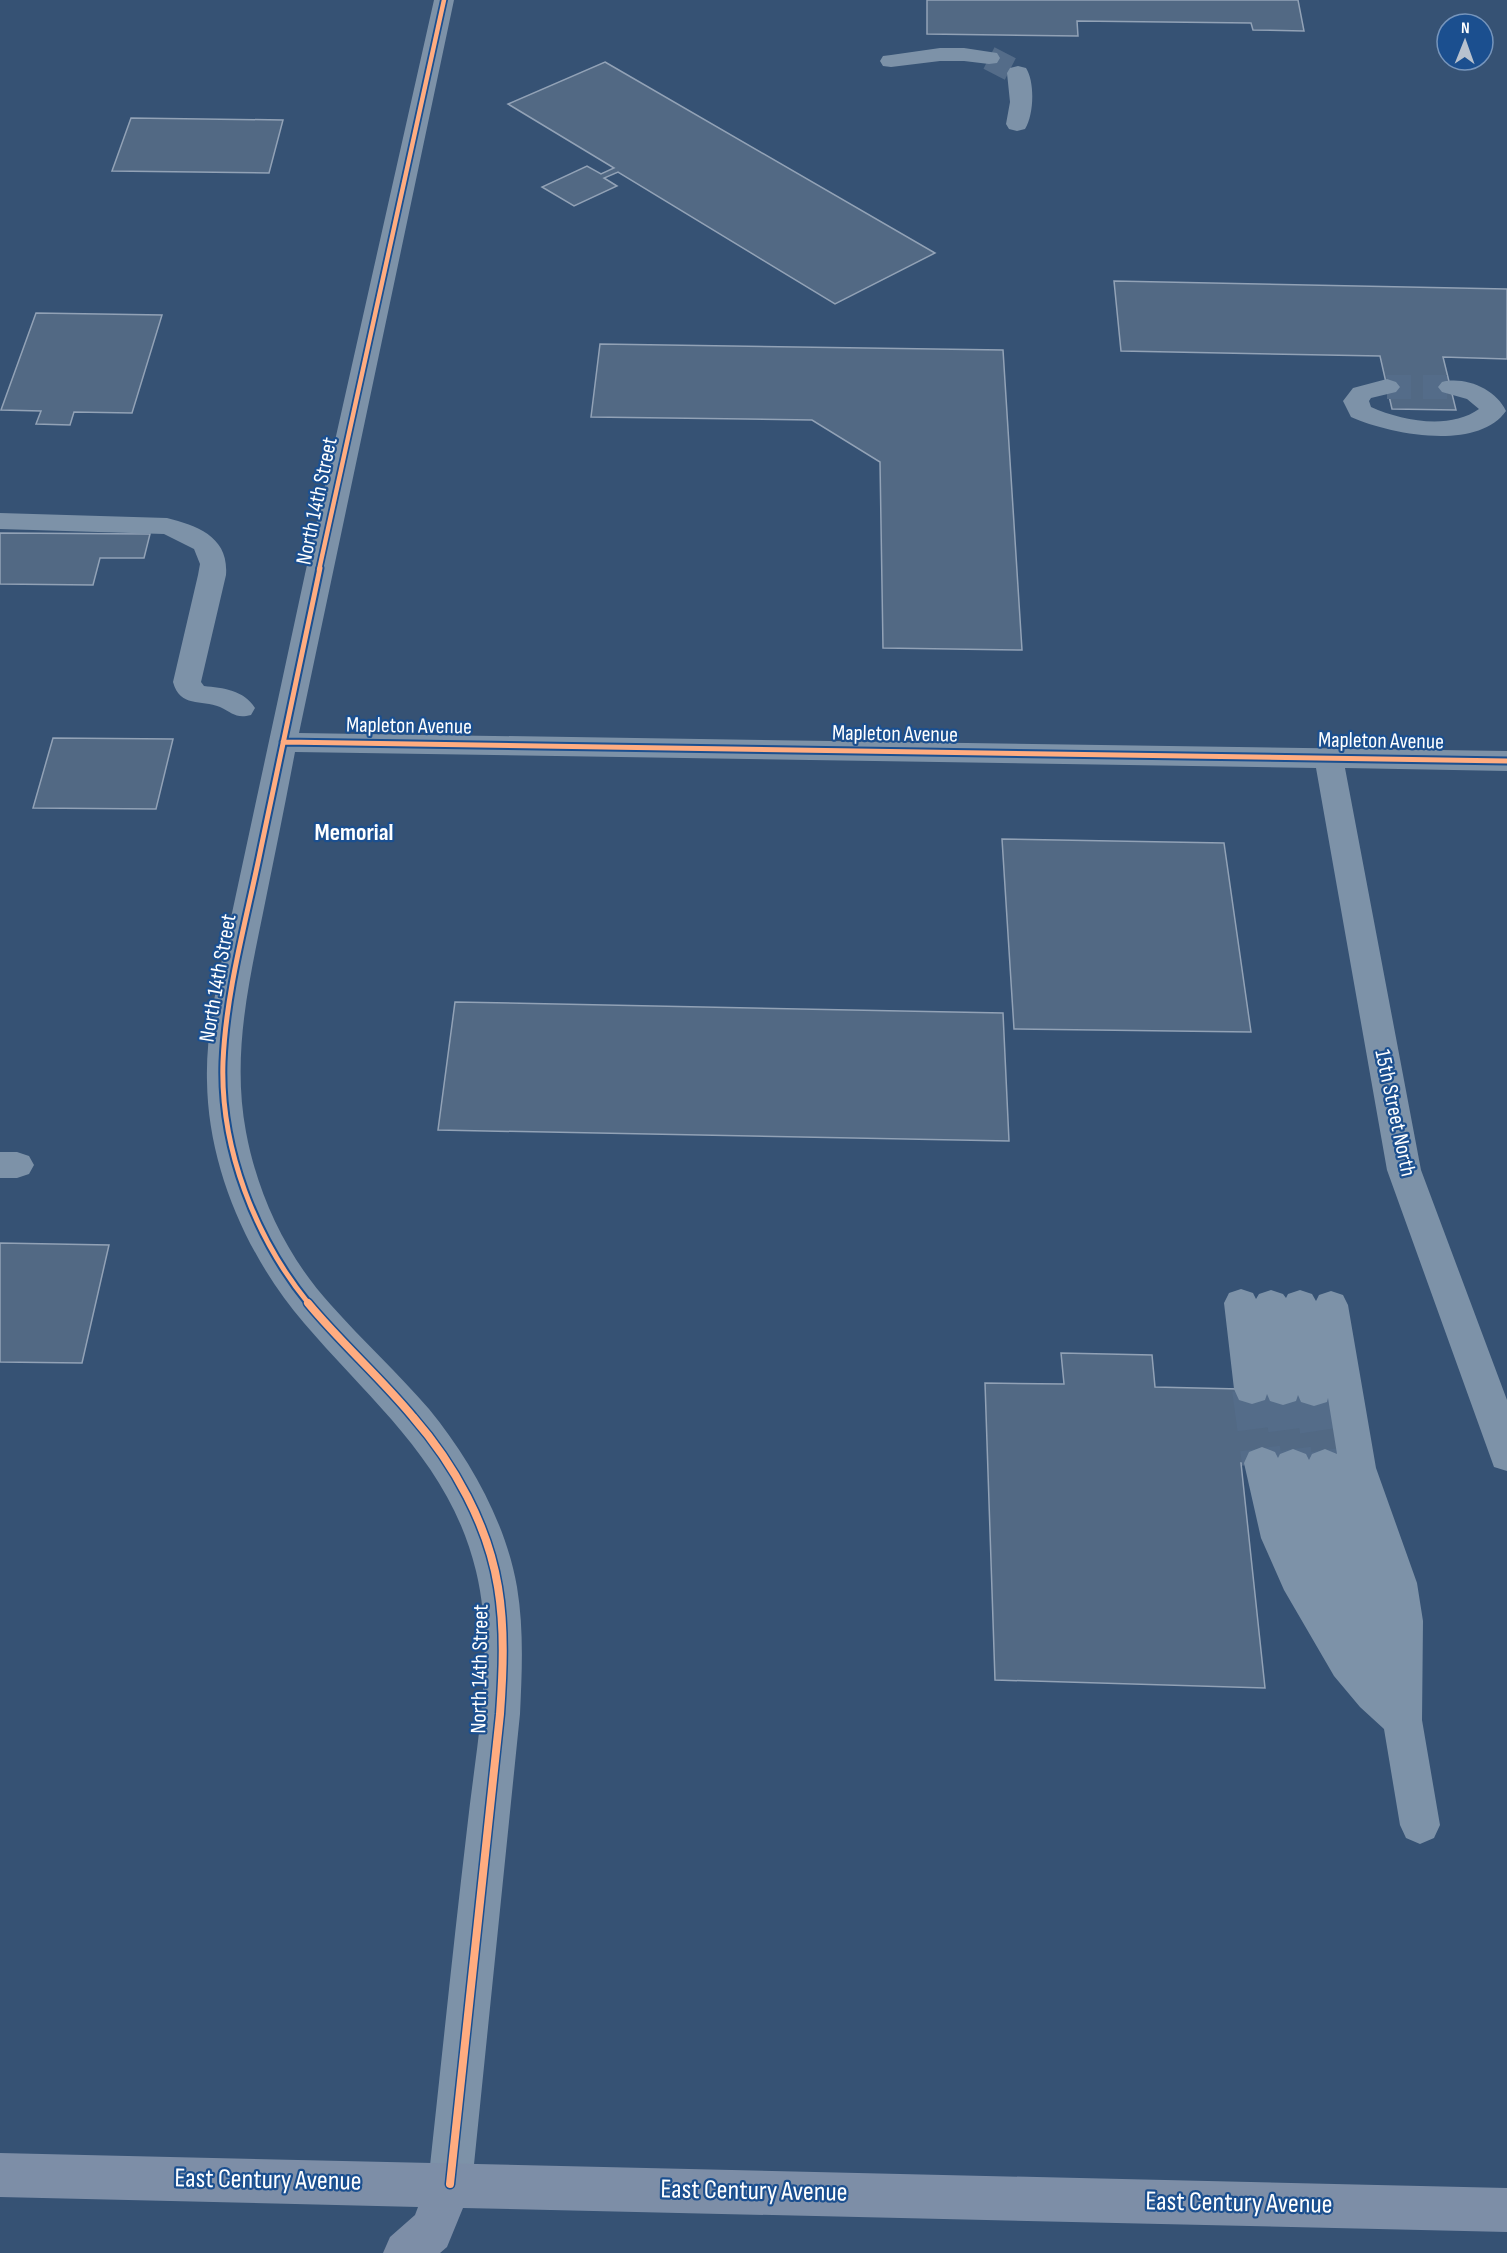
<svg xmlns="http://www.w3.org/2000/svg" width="1507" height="2253" font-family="'Sofia Sans Condensed',sans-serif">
  <rect width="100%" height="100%" fill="#365274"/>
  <path fill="#526984" stroke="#92a2b6" stroke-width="1.5" d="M 927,0 L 1298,0 L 1304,31 L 1253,30 L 1251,23 L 1077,21 L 1078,36 L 927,34 Z
    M 605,62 L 935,253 L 835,304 L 618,172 L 604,178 L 617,186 L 574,206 L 542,187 L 587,166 L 601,174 L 614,168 L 508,104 Z
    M 131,118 L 283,120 L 269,173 L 112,171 Z
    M 1114,281 L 1507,289 L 1507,359 L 1443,357 L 1456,410 L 1392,409 L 1380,356 L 1121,351 Z
    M 36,313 L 162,315 L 132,413 L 74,412 L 70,425 L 36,424 L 41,411 L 1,410 Z
    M 600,344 L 1003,350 L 1022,650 L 883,648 L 880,462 L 812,420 L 591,417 Z
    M 0,533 L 150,534 L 144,558 L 100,558 L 93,585 L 0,584 Z
    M 53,738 L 173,739 L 156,809 L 33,808 Z
    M 1002,839 L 1224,843 L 1251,1032 L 1014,1029 Z
    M 455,1002 L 1003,1013 L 1009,1141 L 438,1130 Z
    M 0,1243 L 109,1245 L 82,1363 L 0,1362 Z
    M 1061,1353 L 1152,1355 L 1155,1387 L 1333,1391 L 1344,1465 L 1241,1463 L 1265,1688 L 995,1680 L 985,1383 L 1064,1384 Z"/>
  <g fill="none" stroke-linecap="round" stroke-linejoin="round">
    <path stroke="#546c89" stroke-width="24" stroke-dasharray="24 12" stroke-linecap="butt" d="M 989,58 L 1018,73
      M 1387,387 L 1451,387"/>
    <path stroke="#546c89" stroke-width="40" stroke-dasharray="40 20" stroke-linecap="butt" d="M 1252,1389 L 1262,1463
      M 1283,1390 L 1293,1465
      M 1314,1391 L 1325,1465"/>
    <path fill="#7d92a8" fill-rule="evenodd" d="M 434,0 L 454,0 L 299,733 L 1507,751 L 1507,771 L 1345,768 L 1421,1170 L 1507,1400 L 1507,1471 L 1494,1467 L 1387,1170 L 1316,768 L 295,752 C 285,805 274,859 263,913 C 248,986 232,1057 246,1132 C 258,1196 287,1257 331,1305 C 363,1341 398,1373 429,1409 C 470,1459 506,1523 517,1587 C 524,1629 522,1672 520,1714 L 472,2184 L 466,2200 L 450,2206 L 434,2200 L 428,2184 C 441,2066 453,1947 467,1829 C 476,1745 496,1654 476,1571 C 450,1463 372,1403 304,1323 C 248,1258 208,1168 207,1081 C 206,1046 212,1012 218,978 L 305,574 Z
      M 940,48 L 964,48 L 997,53 L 1000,58 L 997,63 L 989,64 L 964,61 L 940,61 L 891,67 L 883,66 L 880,61 L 883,56 L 891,55 Z
      M 1018,66 L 1026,68 C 1035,82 1034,115 1025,129 L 1017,131 L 1009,129 L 1006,124 L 1010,102 L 1007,73 L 1010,68 Z
      M 1387,379 L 1396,382 L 1400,387 L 1396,392 L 1371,398 L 1369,401 L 1371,407 C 1402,421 1450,430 1479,409 L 1467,399 L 1442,392 L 1438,387 L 1442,382 C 1465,376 1496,389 1506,411 C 1477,452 1389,434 1351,417 L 1343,401 L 1353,388 Z
      M 0,513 L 167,518 C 198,526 229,537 226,575 L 201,682 L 204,686 C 223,688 244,690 255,708 L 251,715 C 236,719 233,713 220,707 C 201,699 180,708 173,682 L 198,575 L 200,564 L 194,549 L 164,534 L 0,529 Z
      M 0,1152 L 17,1152 L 29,1156 L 34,1165 L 29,1174 L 17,1178 L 0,1178 Z
      M 1241,1289 L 1253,1293 L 1256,1299 L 1259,1294 L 1271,1290 L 1283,1294 L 1286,1298 L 1288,1294 L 1300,1290 L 1312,1294 L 1316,1301 L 1319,1295 L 1331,1291 L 1343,1295 L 1348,1305 L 1376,1468 L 1417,1583 L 1423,1621 L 1422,1720 L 1440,1825 L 1434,1838 L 1420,1844 L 1406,1838 L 1400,1825 L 1384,1729 L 1360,1707 L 1334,1676 L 1284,1590 L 1261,1538 L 1244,1463 L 1249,1452 L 1262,1447 L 1275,1452 L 1278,1458 L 1280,1454 L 1293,1449 L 1306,1454 L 1309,1460 L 1312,1454 L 1325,1449 L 1337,1454 L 1328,1398 L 1327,1402 L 1314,1406 L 1301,1402 L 1298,1395 L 1296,1401 L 1283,1405 L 1270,1401 L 1267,1394 L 1265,1400 L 1252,1404 L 1239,1400 L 1234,1389 L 1224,1303 L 1229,1293 Z"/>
    <path fill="#7d8ea7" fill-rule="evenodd" d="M 0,2153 L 1507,2188 L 1507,2232 L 463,2208 L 447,2247 L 440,2253 L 383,2253 L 390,2237 L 415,2215 L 418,2207 L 0,2197 Z"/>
    <defs>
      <path id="cycleway-far2" d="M 319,570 L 444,0"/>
      <path id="cycleway-far1" d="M 283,742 L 1507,761
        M 309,1304 C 255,1238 220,1148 223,1062 C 226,990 247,918 261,848 C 280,754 300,661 320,568"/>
      <path id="cycleway" d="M 308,1303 C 341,1343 380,1377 413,1417 C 454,1464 488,1525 498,1587 C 505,1629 503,1672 500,1714 L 450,2184"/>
    </defs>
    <use href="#cycleway-far2" stroke="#1b4f8f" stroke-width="8"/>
    <use href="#cycleway-far1" stroke="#1b4f8f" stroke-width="9"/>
    <use href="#cycleway" stroke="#1b4f8f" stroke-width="11"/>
    <use href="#cycleway-far2" stroke="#ffac80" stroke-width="4.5"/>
    <use href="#cycleway-far1" stroke="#ffac80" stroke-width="5"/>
    <use href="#cycleway" stroke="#ffac80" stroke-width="8"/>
  </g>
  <g text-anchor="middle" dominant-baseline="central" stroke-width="4.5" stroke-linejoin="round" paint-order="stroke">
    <g font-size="22" fill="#fff" stroke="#1b4f8f">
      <text transform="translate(317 501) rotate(-78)">North 14th Street</text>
      <text transform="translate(409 726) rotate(1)">Mapleton Avenue</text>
      <text transform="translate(895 734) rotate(1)">Mapleton Avenue</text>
      <text transform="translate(1381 741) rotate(1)">Mapleton Avenue</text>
      <text transform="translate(218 978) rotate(-80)">North 14th Street</text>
      <text transform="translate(1395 1113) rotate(78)">15th Street North</text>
      <text transform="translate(480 1669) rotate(-89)">North 14th Street</text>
    </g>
    <g font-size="24" font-weight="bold" fill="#fff" stroke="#1b4f8f">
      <text x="354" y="832">Memorial</text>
    </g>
    <g font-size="27" fill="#fff" stroke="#1b4f8f">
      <text transform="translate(268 2180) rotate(1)">East Century Avenue</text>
      <text transform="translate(754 2191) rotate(1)">East Century Avenue</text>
      <text transform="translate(1239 2203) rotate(1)">East Century Avenue</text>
    </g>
  </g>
  <g transform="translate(1465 42) rotate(1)"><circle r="28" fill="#1b4f8f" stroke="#7695bc" stroke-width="1.5"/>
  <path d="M0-4.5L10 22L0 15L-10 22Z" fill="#b9c2ce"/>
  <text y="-9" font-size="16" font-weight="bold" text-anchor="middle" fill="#ffffff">N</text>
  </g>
</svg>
